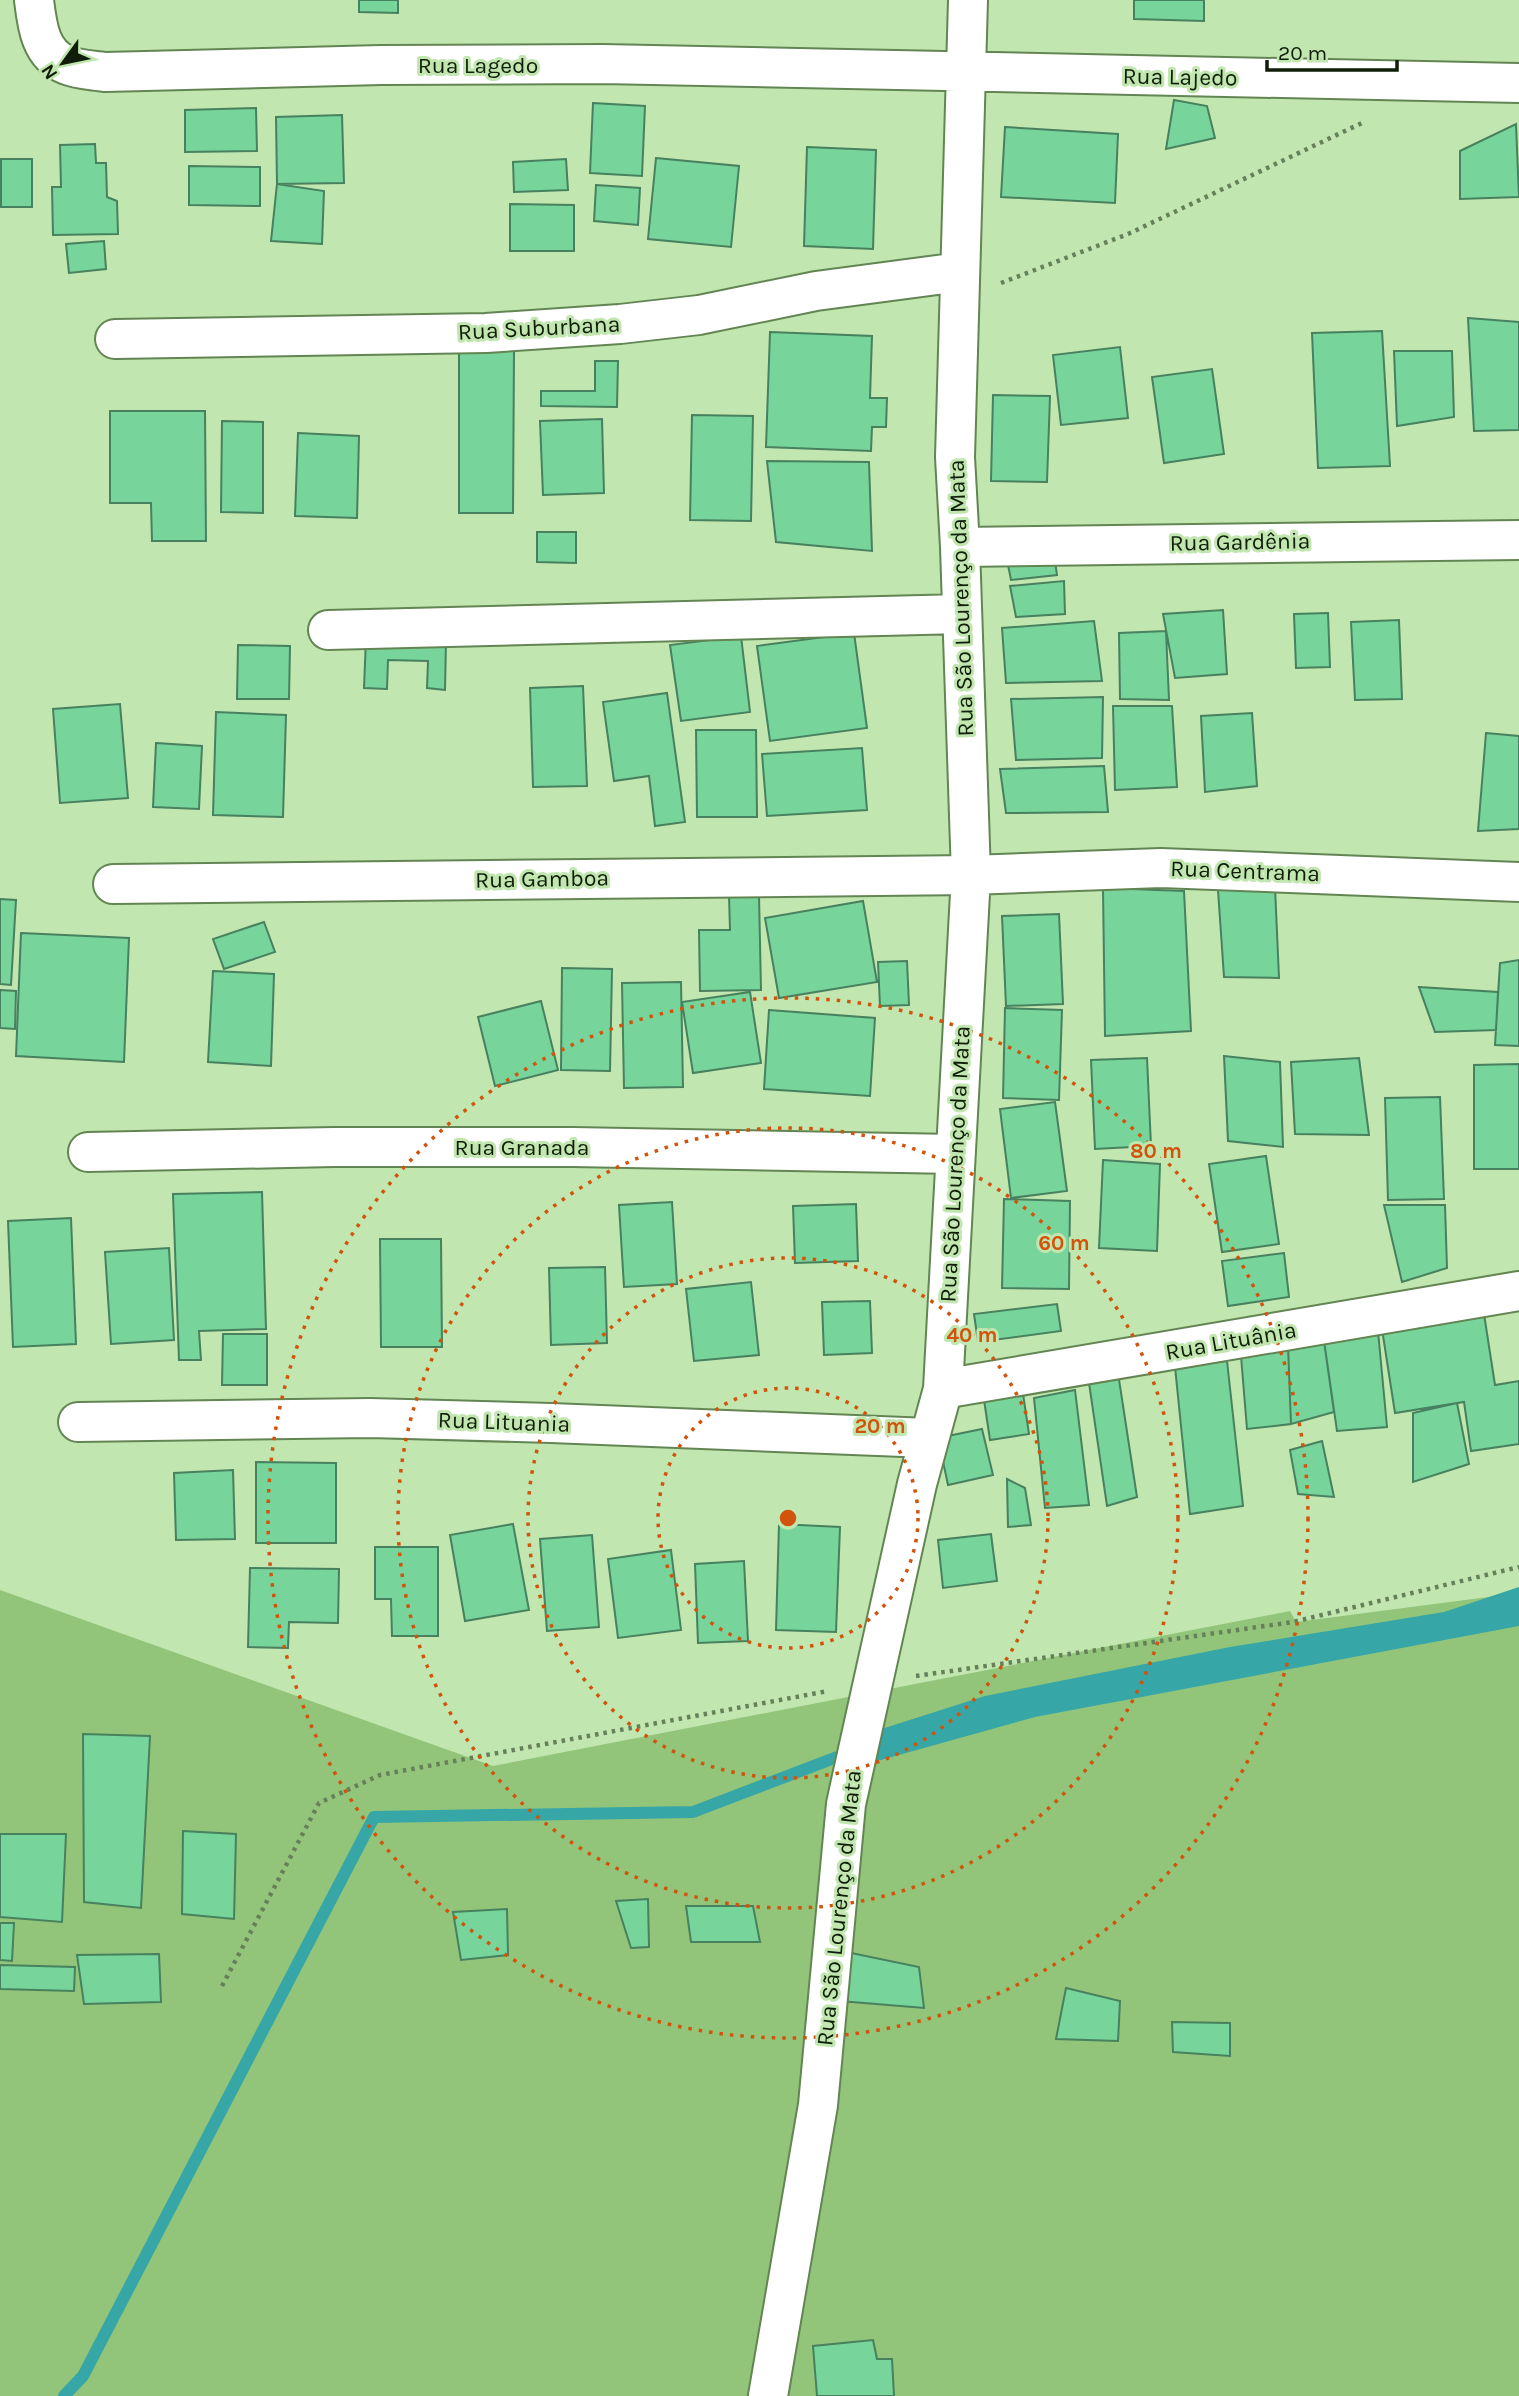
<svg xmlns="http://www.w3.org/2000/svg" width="1519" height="2396" font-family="Karla,sans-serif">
  <rect width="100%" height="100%" fill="#c1e6af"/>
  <path fill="#92c579" d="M 0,1590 L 493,1766 L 1290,1611 L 1296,1622 L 1519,1593 L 1519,2396 L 0,2396 Z"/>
  <path fill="#36a6a7" d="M 1519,1587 L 1519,1626 L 1035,1717 L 863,1765 L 872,1732 L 985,1696 L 1230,1647 L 1444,1612 Z"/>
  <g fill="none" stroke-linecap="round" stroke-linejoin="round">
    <path stroke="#36a6a7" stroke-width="12" d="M 64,2396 L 83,2376 L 374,1817 L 693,1812 L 837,1757"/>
  </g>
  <path fill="#77d59c" stroke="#47815e" stroke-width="2" d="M 359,0 L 398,0 L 398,13 L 359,12 Z
    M 1134,0 L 1204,0 L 1204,21 L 1134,19 Z
    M 1174,100 L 1207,106 L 1215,138 L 1166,149 Z
    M 593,103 L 645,106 L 642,176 L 590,173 Z
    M 256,108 L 257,151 L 185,152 L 185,110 Z
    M 342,115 L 344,183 L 277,184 L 276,117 Z
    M 1516,124 L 1519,197 L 1460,199 L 1460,151 Z
    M 1005,127 L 1118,134 L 1115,203 L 1001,197 Z
    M 95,144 L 96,163 L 106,163 L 107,197 L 117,201 L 118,234 L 53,235 L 52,187 L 61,187 L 60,145 Z
    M 807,147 L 876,150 L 873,249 L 804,246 Z
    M 656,158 L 739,166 L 731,247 L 648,239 Z
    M 1,159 L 32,159 L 32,207 L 1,207 Z
    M 566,159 L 568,190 L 514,192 L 513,162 Z
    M 189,166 L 260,167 L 260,206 L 189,205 Z
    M 277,184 L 324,191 L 322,244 L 271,241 Z
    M 596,185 L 640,188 L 638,225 L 594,221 Z
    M 510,204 L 574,205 L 574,251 L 510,251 Z
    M 104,241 L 106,269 L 69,273 L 66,244 Z
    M 1468,318 L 1519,322 L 1519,430 L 1474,431 Z
    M 1382,331 L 1390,466 L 1318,468 L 1312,333 Z
    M 770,332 L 872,336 L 870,398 L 887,398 L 886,427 L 872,427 L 871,451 L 766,447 Z
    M 1120,347 L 1128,418 L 1061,425 L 1053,355 Z
    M 459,350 L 514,350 L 513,513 L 459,513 Z
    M 1394,351 L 1452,351 L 1454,417 L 1397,426 Z
    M 595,361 L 618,361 L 617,407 L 541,406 L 541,391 L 595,391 Z
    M 1212,369 L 1224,454 L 1164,463 L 1152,377 Z
    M 993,395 L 1050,396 L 1047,482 L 991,481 Z
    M 110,411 L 205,411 L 206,541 L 152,541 L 151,503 L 110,503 Z
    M 692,415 L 753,416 L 751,521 L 690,520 Z
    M 602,419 L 604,493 L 543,495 L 540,421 Z
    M 222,421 L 263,422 L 263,513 L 221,512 Z
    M 298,433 L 359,436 L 357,518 L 295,516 Z
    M 767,461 L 869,462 L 872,551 L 776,542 Z
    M 537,532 L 576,532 L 576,563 L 537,562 Z
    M 1054,554 L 1057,575 L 1011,580 L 1006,555 Z
    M 1064,581 L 1065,614 L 1016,617 L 1010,586 Z
    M 1223,610 L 1227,674 L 1175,678 L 1163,614 Z
    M 1328,613 L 1330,667 L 1296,668 L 1294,614 Z
    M 1399,620 L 1402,699 L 1355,700 L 1351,622 Z
    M 1094,621 L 1102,681 L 1006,683 L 1002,628 Z
    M 1166,631 L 1169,700 L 1120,699 L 1119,633 Z
    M 854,633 L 867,728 L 770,741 L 757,646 Z
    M 741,636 L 750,712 L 681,721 L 670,645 Z
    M 366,638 L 446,641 L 445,690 L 427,688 L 428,661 L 388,660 L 387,689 L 364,688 Z
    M 238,645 L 290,646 L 289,699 L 237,699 Z
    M 583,686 L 587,786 L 533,787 L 530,688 Z
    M 667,693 L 685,822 L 655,826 L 649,776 L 614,781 L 603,702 Z
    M 1103,697 L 1102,758 L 1016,760 L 1011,699 Z
    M 120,704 L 128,798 L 60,803 L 53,709 Z
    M 1113,706 L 1172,706 L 1177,787 L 1115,790 Z
    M 216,712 L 286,715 L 283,817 L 213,815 Z
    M 1252,713 L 1257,786 L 1205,792 L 1201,716 Z
    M 696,730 L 756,730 L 757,817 L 697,817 Z
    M 1486,733 L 1519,736 L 1519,829 L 1478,831 Z
    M 156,743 L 202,746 L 199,809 L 153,807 Z
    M 862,748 L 867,810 L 767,816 L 762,754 Z
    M 1104,766 L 1108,812 L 1006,813 L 1000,769 Z
    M 1275,887 L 1279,978 L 1224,977 L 1218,890 Z
    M 1103,888 L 1184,891 L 1191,1031 L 1105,1036 Z
    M 729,895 L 759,895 L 761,990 L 700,991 L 699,930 L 730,930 Z
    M 0,899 L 16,900 L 11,985 L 0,984 Z
    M 863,901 L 877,982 L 779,998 L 765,918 Z
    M 1059,914 L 1063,1004 L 1006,1006 L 1002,916 Z
    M 264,922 L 275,952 L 224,969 L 213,939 Z
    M 21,933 L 129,938 L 124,1062 L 16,1056 Z
    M 1519,960 L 1519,1046 L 1495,1045 L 1500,963 Z
    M 907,961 L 909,1005 L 880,1006 L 878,962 Z
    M 562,968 L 612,969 L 610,1071 L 561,1070 Z
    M 213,971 L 274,974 L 271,1066 L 208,1062 Z
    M 681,982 L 683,1087 L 624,1088 L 622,983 Z
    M 1419,987 L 1498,992 L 1496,1030 L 1435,1032 Z
    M 0,990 L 16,991 L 15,1029 L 0,1028 Z
    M 750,992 L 761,1063 L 693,1073 L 682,1002 Z
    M 541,1001 L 558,1070 L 495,1086 L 478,1017 Z
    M 1005,1008 L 1062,1010 L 1059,1100 L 1003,1098 Z
    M 769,1010 L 875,1018 L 870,1096 L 764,1089 Z
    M 1224,1056 L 1280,1062 L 1283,1147 L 1228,1141 Z
    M 1147,1058 L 1151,1146 L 1095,1149 L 1091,1060 Z
    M 1359,1058 L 1369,1135 L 1295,1134 L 1291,1062 Z
    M 1519,1064 L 1519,1169 L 1474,1169 L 1474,1065 Z
    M 1440,1097 L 1444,1199 L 1388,1200 L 1385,1098 Z
    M 1055,1102 L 1067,1191 L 1011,1198 L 1000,1109 Z
    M 1266,1156 L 1279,1244 L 1222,1252 L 1209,1164 Z
    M 1103,1160 L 1160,1164 L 1157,1251 L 1099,1248 Z
    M 262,1192 L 266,1329 L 199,1331 L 201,1360 L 179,1360 L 173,1194 Z
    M 1004,1199 L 1070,1201 L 1069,1289 L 1002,1288 Z
    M 672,1202 L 677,1284 L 624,1287 L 619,1205 Z
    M 856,1204 L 858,1261 L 795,1263 L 793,1206 Z
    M 1384,1205 L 1445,1205 L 1447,1268 L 1402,1282 Z
    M 71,1218 L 76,1344 L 13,1347 L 8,1221 Z
    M 380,1239 L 441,1239 L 442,1347 L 381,1347 Z
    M 169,1248 L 174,1340 L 111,1344 L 105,1252 Z
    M 1284,1253 L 1289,1297 L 1228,1306 L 1222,1261 Z
    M 605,1267 L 607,1343 L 551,1345 L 549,1268 Z
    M 751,1282 L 759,1355 L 694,1361 L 686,1289 Z
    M 870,1301 L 872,1353 L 824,1355 L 822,1302 Z
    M 1057,1304 L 1061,1331 L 978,1342 L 974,1314 Z
    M 1484,1314 L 1495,1385 L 1519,1381 L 1519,1444 L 1471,1451 L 1464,1402 L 1395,1413 L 1382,1329 Z
    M 1378,1331 L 1387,1427 L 1337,1431 L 1324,1341 Z
    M 223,1334 L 267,1334 L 267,1385 L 222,1385 Z
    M 1324,1341 L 1334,1412 L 1291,1424 L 1288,1346 Z
    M 1288,1346 L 1291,1424 L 1247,1429 L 1241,1356 Z
    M 1227,1361 L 1243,1506 L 1190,1514 L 1175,1367 Z
    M 1118,1373 L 1137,1497 L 1107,1506 L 1089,1383 Z
    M 1022,1387 L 1029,1434 L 990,1440 L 983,1393 Z
    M 1075,1390 L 1089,1505 L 1045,1508 L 1034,1398 Z
    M 1457,1403 L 1469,1464 L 1413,1482 L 1413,1413 Z
    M 982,1429 L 993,1475 L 948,1485 L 938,1438 Z
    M 1322,1441 L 1334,1497 L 1298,1494 L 1290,1450 Z
    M 256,1462 L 336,1463 L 336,1543 L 256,1543 Z
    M 233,1470 L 235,1539 L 176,1540 L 174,1473 Z
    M 1007,1479 L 1025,1488 L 1031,1525 L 1008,1527 Z
    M 513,1524 L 529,1610 L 465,1621 L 450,1535 Z
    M 779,1524 L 840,1527 L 836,1632 L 776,1630 Z
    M 991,1534 L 997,1581 L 943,1588 L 938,1540 Z
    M 592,1535 L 599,1627 L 547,1631 L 540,1539 Z
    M 375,1547 L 438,1547 L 438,1636 L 392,1636 L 391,1599 L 375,1599 Z
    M 671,1550 L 681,1630 L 618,1638 L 608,1559 Z
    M 744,1561 L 748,1641 L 698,1643 L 695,1564 Z
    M 250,1568 L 339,1569 L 338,1623 L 289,1622 L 288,1648 L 248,1647 Z
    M 83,1734 L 150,1736 L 141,1908 L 84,1902 Z
    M 183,1831 L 236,1834 L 234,1919 L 182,1914 Z
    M 0,1834 L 66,1834 L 62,1922 L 0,1917 Z
    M 648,1899 L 649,1947 L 631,1948 L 616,1901 Z
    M 686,1906 L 753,1906 L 760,1942 L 691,1942 Z
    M 507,1909 L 508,1955 L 461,1960 L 453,1912 Z
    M 0,1923 L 14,1923 L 12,1961 L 0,1960 Z
    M 832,1949 L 919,1967 L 924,2008 L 840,2001 Z
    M 159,1954 L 161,2002 L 84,2004 L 77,1955 Z
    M 0,1965 L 75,1967 L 74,1991 L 0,1989 Z
    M 1066,1988 L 1120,2001 L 1118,2041 L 1056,2039 Z
    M 1172,2022 L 1230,2023 L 1230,2056 L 1173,2052 Z
    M 873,2340 L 877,2359 L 892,2359 L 894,2396 L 817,2396 L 813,2346 Z"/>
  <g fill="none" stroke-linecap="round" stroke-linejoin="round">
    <defs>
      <path id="minor" d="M 34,0 C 37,25 40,55 67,65 C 78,70 93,70 105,72 L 381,65 L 602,64 L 1519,83
        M 115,339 L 486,333 L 620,324 L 699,315 L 816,291 L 960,272
        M 960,547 L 1519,540
        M 328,630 L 962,614
        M 113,884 L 971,875 L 1161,868 L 1519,882
        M 88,1152 L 334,1147 L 573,1147 L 955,1154
        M 943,1389 L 1519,1291
        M 78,1422 L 370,1418 L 551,1423 L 929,1438
        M 768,2396 L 818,2105 L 846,1804 L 917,1484 L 943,1389 L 971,875 L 960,547 L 955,457 L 968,0"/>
    </defs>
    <use href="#minor" stroke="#638553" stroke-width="42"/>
    <path stroke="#66805a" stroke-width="4.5" stroke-dasharray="3.5 5" stroke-linecap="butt" d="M 1001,283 L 1128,234 L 1364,122
      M 916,1676 L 1293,1622 L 1519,1567
      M 222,1986 L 319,1803 L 380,1775 L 828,1691"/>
    <use href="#minor" stroke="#fff" stroke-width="38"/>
  </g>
  <g fill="none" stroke="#d2530c" stroke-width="3.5" stroke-dasharray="3.5 7">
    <circle cx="788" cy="1518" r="130"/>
    <circle cx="788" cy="1518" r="260"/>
    <circle cx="788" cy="1518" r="390"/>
    <circle cx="788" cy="1518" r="520"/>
  </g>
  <g text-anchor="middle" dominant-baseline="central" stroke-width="6" stroke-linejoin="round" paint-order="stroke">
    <g font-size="23" fill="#101e09" stroke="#c1e6af">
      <text x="478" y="65">Rua Lagedo</text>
      <text transform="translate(1180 77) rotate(1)">Rua Lajedo</text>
      <text transform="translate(539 328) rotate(-3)">Rua Suburbana</text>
      <text transform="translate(1240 542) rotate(-1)">Rua Gardênia</text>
      <text transform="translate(961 598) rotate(-92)">Rua São Lourenço da Mata</text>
      <text transform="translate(1245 871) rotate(2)">Rua Centrama</text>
      <text transform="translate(542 879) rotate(-1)">Rua Gamboa</text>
      <text x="522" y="1147">Rua Granada</text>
      <text transform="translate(955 1164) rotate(-87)">Rua São Lourenço da Mata</text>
      <text transform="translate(1231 1341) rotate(-10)">Rua Lituânia</text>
      <text transform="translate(504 1422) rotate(2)">Rua Lituania</text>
      <text transform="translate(839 1908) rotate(-84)">Rua São Lourenço da Mata</text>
    </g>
  </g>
  <circle cx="788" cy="1518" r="10" fill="#d2530c" stroke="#c1e6af" stroke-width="3.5"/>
  <g font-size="21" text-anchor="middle" font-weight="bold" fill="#d2530c" stroke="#c1e6af" stroke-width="6" stroke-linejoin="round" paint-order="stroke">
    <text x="1156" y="1158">80 m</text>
    <text x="1064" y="1250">60 m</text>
    <text x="972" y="1342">40 m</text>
    <text x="880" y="1433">20 m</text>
  </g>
  <g transform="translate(63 63) rotate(237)" stroke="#c1e6af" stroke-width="5" paint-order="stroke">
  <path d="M0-5L12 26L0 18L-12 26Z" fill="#101e09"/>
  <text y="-10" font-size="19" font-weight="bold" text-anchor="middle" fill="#101e09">N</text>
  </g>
  <path d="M1267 60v10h130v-10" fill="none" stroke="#101e09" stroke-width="3.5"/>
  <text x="1278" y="60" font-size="21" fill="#101e09" stroke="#c1e6af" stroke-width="5" paint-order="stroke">20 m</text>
</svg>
